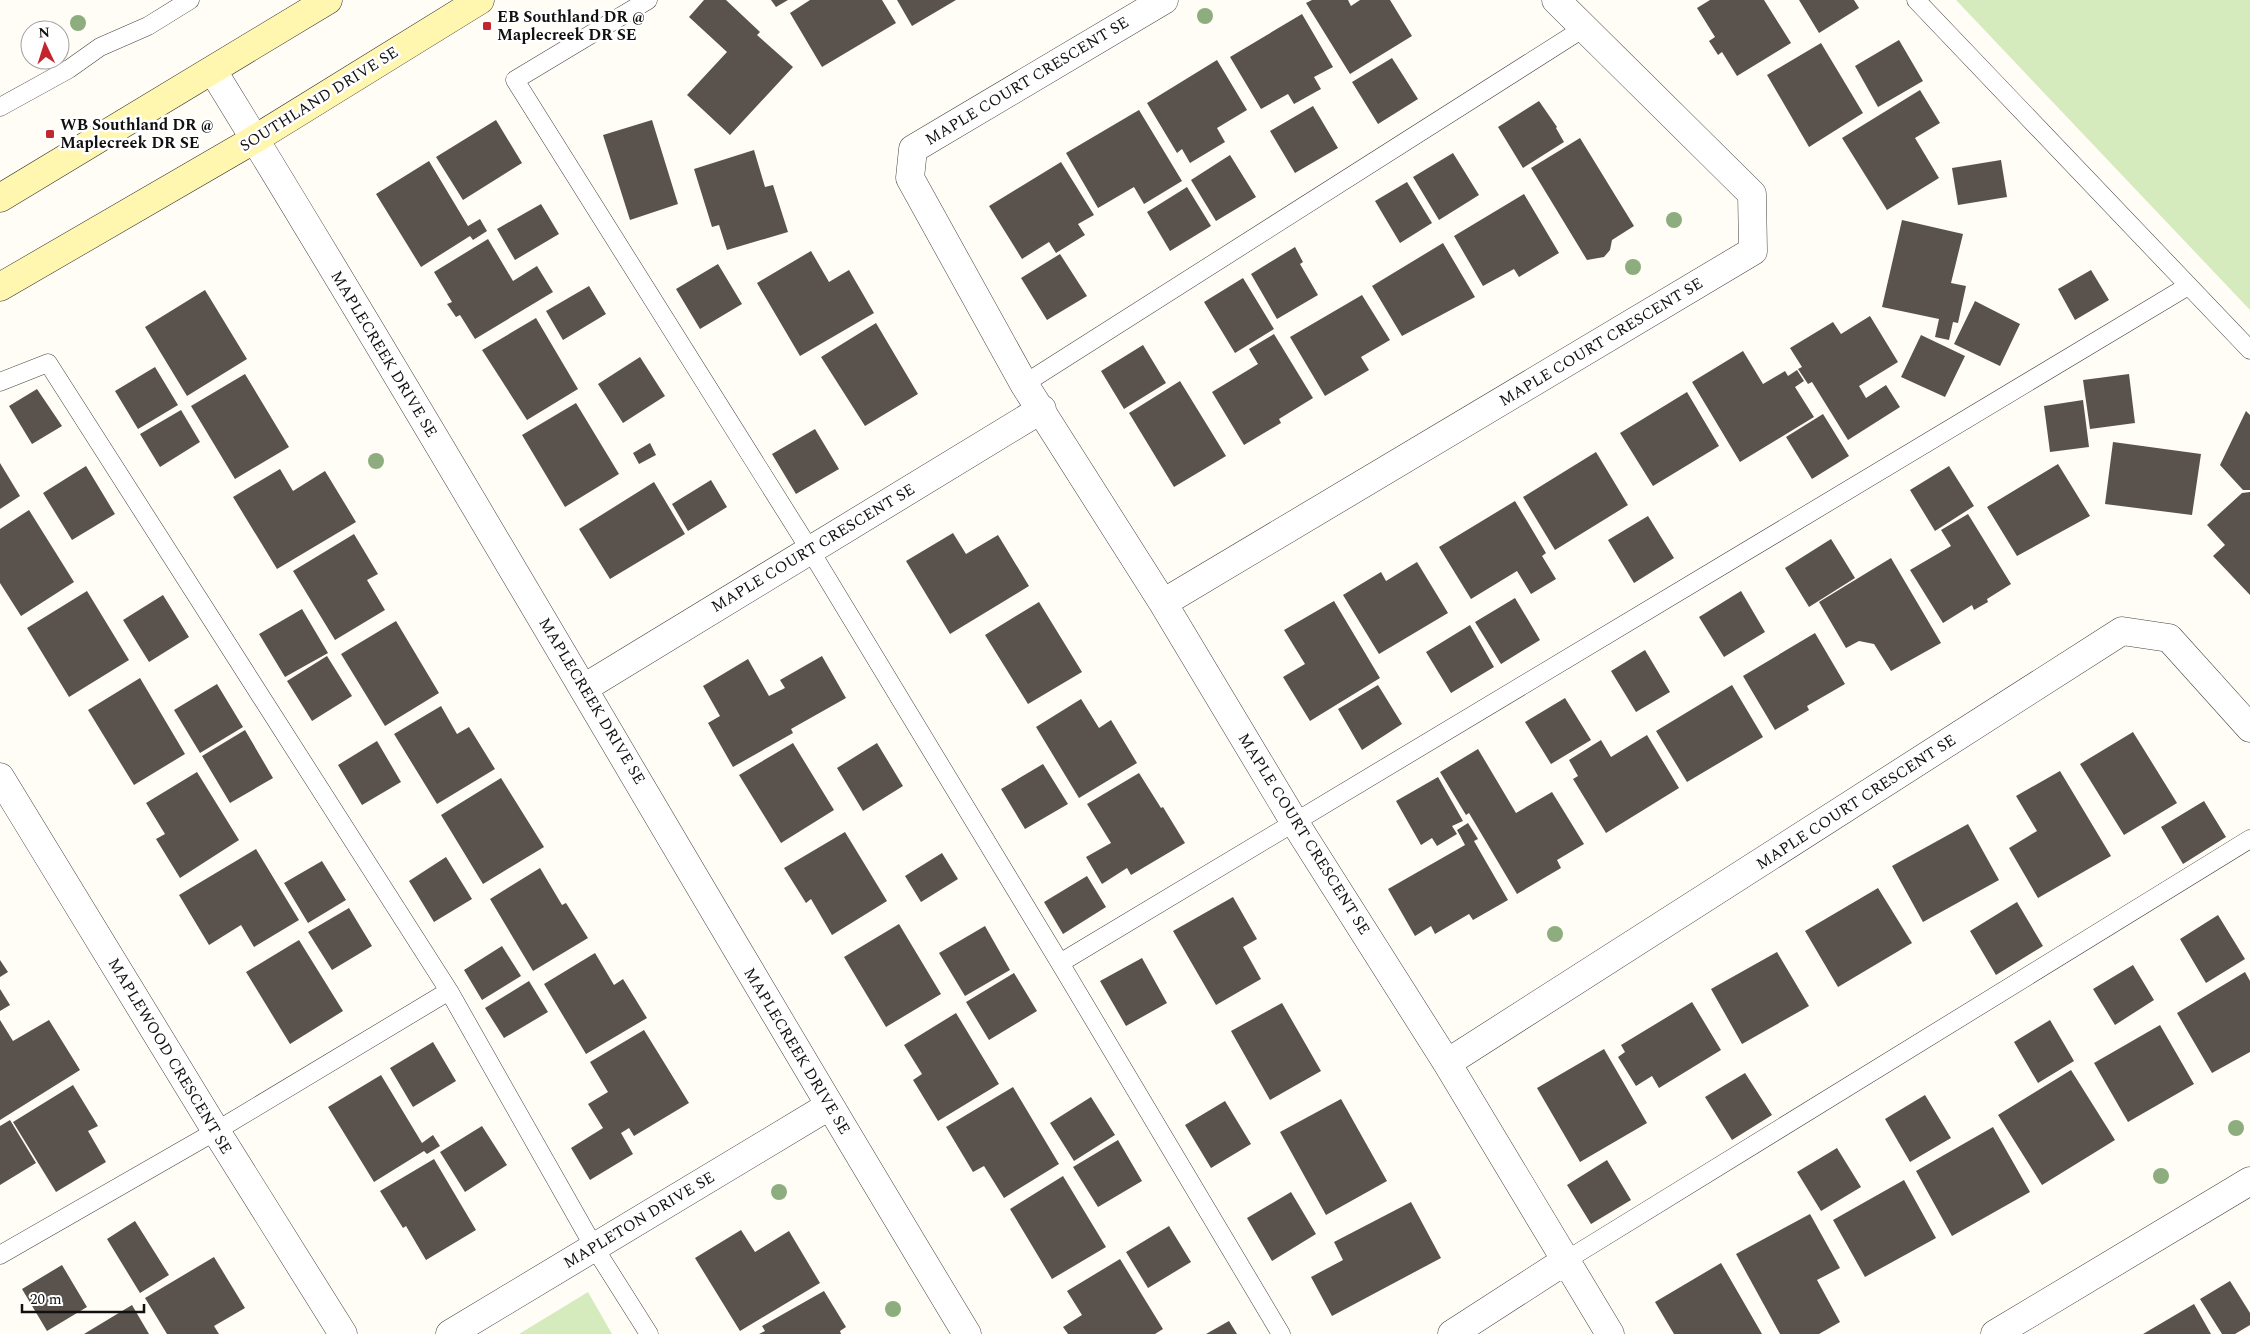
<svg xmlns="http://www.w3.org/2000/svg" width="2250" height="1334" font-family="Spectral,serif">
  <rect width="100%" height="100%" fill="#fffdf5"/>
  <path fill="#d5ebbd" d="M 1956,0 L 2250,0 L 2250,310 Z
    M 588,1292 L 612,1334 L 519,1334 Z"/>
  <path fill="#5a524d" d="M 704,0 L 726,0 L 760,32 L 757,35 L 793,67 L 730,135 L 687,95 L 727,52 L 689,17 Z
    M 771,0 L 788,0 L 776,7 Z
    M 810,0 L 882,0 L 896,23 L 822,67 L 790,13 Z
    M 897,0 L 956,0 L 912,26 Z
    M 1312,0 L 1348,0 L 1351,6 L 1360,0 L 1390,0 L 1412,36 L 1350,74 L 1306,3 Z
    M 1710,0 L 1764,0 L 1791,43 L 1737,76 L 1722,52 L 1718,55 L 1709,41 L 1715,37 L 1697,8 Z
    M 1799,0 L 1854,0 L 1859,8 L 1819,33 Z
    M 1302,14 L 1333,67 L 1314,77 L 1321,89 L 1294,104 L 1288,94 L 1261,109 L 1230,57 Z
    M 1899,40 L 1923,81 L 1878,107 L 1855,66 Z
    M 1821,43 L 1863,113 L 1809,147 L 1767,75 Z
    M 1392,58 L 1418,99 L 1378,124 L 1352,82 Z
    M 1217,60 L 1247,110 L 1217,128 L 1225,142 L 1190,163 L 1182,149 L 1177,153 L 1147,103 Z
    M 1920,90 L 1940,123 L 1915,138 L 1939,178 L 1887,210 L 1842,138 Z
    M 1539,101 L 1557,127 L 1556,128 L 1564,142 L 1523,168 L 1498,127 Z
    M 1313,106 L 1338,148 L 1295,173 L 1270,131 Z
    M 1139,110 L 1182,181 L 1144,204 L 1134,187 L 1098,208 L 1066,153 Z
    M 496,120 L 522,163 L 463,200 L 436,157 Z
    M 652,120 L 678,204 L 630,220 L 603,135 Z
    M 1580,138 L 1634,226 L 1612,240 L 1610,250 L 1604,257 L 1587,260 L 1531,168 Z
    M 754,150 L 765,187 L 773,185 L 788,232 L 727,250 L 719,225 L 712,227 L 694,169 Z
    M 1453,153 L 1479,195 L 1439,220 L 1413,177 Z
    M 1230,155 L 1256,197 L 1216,221 L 1191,180 Z
    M 2001,160 L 2007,197 L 1958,205 L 1952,168 Z
    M 429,161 L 468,226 L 480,219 L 487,231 L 473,240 L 470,236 L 421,267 L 376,194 Z
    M 1061,162 L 1094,215 L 1078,224 L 1085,235 L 1056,253 L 1049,242 L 1022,259 L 989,206 Z
    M 1407,182 L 1432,223 L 1400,243 L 1375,201 Z
    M 1187,187 L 1211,226 L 1170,251 L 1147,212 Z
    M 1524,194 L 1559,253 L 1519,277 L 1514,269 L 1483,286 L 1454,236 Z
    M 541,204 L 559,234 L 515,260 L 497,229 Z
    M 1902,220 L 1963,234 L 1951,283 L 1966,286 L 1958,323 L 1953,322 L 1949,340 L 1935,337 L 1939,319 L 1882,307 Z
    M 488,239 L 513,281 L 537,266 L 553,292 L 475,339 L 460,315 L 456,317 L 447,304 L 452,302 L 434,272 Z
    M 1443,243 L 1475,297 L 1402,336 L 1372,286 Z
    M 1295,247 L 1303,262 L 1300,264 L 1318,295 L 1277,319 L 1251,274 Z
    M 811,251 L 829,282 L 849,270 L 874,313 L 800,356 L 757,283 Z
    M 1060,254 L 1087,296 L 1047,320 L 1021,278 Z
    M 718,264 L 742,304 L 700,329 L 676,289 Z
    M 2091,270 L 2109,300 L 2075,320 L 2058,289 Z
    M 1243,278 L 1274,329 L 1235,353 L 1204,302 Z
    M 589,286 L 606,314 L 563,340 L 546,311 Z
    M 205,290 L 247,359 L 187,396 L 145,327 Z
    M 1362,295 L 1390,340 L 1361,357 L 1369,370 L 1325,396 L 1290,337 Z
    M 1975,301 L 2020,324 L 2000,366 L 1954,344 Z
    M 1870,316 L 1898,362 L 1859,386 L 1866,398 L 1886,385 L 1900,407 L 1848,440 L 1812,382 L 1808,384 L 1798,369 L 1802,367 L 1790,348 L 1833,322 L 1841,334 Z
    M 536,318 L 578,389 L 527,420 L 482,350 Z
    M 876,323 L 918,394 L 865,426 L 821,357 Z
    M 1274,334 L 1313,398 L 1279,419 L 1281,423 L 1244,445 L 1212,392 L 1258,364 L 1249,349 Z
    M 1921,335 L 1965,356 L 1945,397 L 1901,377 Z
    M 1143,345 L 1166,383 L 1124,409 L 1101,371 Z
    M 1743,351 L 1763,384 L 1785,371 L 1788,376 L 1797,370 L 1804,381 L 1795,387 L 1814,417 L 1740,462 L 1692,382 Z
    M 640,357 L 665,396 L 623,423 L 598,384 Z
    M 155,367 L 178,405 L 138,429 L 115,391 Z
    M 245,374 L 289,447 L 235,479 L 191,406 Z
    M 2129,374 L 2135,423 L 2090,429 L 2083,380 Z
    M 1180,381 L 1226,456 L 1174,487 L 1129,413 Z
    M 37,389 L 62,426 L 32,444 L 9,406 Z
    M 1687,392 L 1719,446 L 1653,486 L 1620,433 Z
    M 2083,400 L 2089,447 L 2050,452 L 2044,406 Z
    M 576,403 L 619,474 L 565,507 L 522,435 Z
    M 181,410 L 200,442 L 160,467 L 140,434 Z
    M 2246,411 L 2250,415 L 2250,490 L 2243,490 L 2220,465 Z
    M 1823,414 L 1849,456 L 1812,479 L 1786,437 Z
    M 815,429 L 839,469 L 796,494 L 772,454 Z
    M 2113,442 L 2201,454 L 2192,515 L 2105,504 Z
    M 650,443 L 656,455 L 639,464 L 633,453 Z
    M 1596,452 L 1628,505 L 1555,550 L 1523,497 Z
    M 0,463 L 20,496 L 0,509 Z
    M 2058,464 L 2090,516 L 2017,556 L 1987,507 Z
    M 86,466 L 115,514 L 72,540 L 43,493 Z
    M 1949,466 L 1974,506 L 1935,531 L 1910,490 Z
    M 280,469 L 293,491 L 325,471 L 356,522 L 277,569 L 233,497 Z
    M 711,480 L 727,507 L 688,531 L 672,504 Z
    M 654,482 L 685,534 L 610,579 L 579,529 Z
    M 2250,492 L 2250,595 L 2213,556 L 2225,545 L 2207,525 L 2242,493 Z
    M 1515,501 L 1546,553 L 1542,556 L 1556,579 L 1531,594 L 1517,571 L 1471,599 L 1439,547 Z
    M 29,510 L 74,582 L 21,616 L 0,583 L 0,529 Z
    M 1968,514 L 2011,584 L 1987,599 L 1988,602 L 1974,610 L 1972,605 L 1943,623 L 1910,570 L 1951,546 L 1941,530 Z
    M 1648,516 L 1674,558 L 1634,583 L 1608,540 Z
    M 953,533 L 966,554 L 998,535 L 1029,586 L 950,634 L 906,561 Z
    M 354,534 L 378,574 L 367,580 L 385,610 L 335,640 L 293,571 Z
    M 1831,539 L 1855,578 L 1809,607 L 1785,568 Z
    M 1891,558 L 1941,643 L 1891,671 L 1874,644 L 1859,641 L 1846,648 L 1819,602 Z
    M 1417,562 L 1448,613 L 1379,654 L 1343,595 L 1381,572 L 1386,581 Z
    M 87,591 L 129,660 L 69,697 L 27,628 Z
    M 1741,591 L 1765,632 L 1724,657 L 1699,617 Z
    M 163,595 L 189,637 L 149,662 L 123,620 Z
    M 1515,598 L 1540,640 L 1501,664 L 1475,622 Z
    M 1334,601 L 1380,678 L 1310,721 L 1283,677 L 1305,664 L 1284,630 Z
    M 1039,602 L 1082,672 L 1028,704 L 985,635 Z
    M 302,609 L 328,653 L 285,677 L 259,634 Z
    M 396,621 L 439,693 L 385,726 L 341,654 Z
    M 1470,625 L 1494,667 L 1451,693 L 1426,652 Z
    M 1815,633 L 1845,684 L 1807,706 L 1809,710 L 1775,730 L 1743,676 Z
    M 1645,650 L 1670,692 L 1636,712 L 1611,671 Z
    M 327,656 L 352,696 L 312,721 L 287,681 Z
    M 822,656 L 846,698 L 791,729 L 793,733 L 733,767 L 708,723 L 720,716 L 703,686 L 748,659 L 769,696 L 785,688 L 780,680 Z
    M 140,678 L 185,754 L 134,785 L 88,710 Z
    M 217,684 L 243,727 L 200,753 L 174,710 Z
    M 1378,685 L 1402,724 L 1362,750 L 1338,709 Z
    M 1732,685 L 1763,737 L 1687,782 L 1656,731 Z
    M 1565,698 L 1591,740 L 1551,764 L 1525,722 Z
    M 1081,699 L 1099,728 L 1111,720 L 1137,763 L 1079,798 L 1036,727 Z
    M 441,706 L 457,734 L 469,727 L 495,769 L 437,804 L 394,734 Z
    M 245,730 L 273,778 L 230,803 L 202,756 Z
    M 2133,732 L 2177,803 L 2124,835 L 2080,764 Z
    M 1647,735 L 1679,788 L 1606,833 L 1573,779 L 1578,776 L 1569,760 L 1601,740 L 1611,757 Z
    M 377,741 L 401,782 L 362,805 L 338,765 Z
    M 793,743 L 834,810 L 781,843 L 739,775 Z
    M 877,743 L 903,786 L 863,811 L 837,768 Z
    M 1478,749 L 1516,813 L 1552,792 L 1584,844 L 1557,860 L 1561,868 L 1517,894 L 1469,813 L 1466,815 L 1440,772 Z
    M 1043,764 L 1068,804 L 1025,829 L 1001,789 Z
    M 2060,771 L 2111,856 L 2038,898 L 2009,848 L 2037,831 L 2016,796 Z
    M 197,772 L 239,840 L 180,878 L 156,839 L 165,834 L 146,803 Z
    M 1139,773 L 1161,808 L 1163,807 L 1185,843 L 1131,875 L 1127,868 L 1102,884 L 1086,857 L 1111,843 L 1087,804 Z
    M 1438,777 L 1463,821 L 1452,826 L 1457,834 L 1437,846 L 1432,838 L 1421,845 L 1396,801 Z
    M 501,778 L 544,847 L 483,884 L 441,815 Z
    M 2204,801 L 2226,837 L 2183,864 L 2161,827 Z
    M 1468,823 L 1478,839 L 1474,841 L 1508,900 L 1473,920 L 1469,914 L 1435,934 L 1431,926 L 1415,936 L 1388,889 L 1465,845 L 1457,830 Z
    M 1968,824 L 1999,880 L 1923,922 L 1892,866 Z
    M 845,832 L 887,901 L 832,935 L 811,899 L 806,903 L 784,868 Z
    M 256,849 L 299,920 L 254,947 L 241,925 L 209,945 L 179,895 Z
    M 942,853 L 958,879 L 921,902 L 905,876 Z
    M 446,857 L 472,899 L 434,922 L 409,881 Z
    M 322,861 L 346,900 L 308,923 L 284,883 Z
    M 540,868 L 562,905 L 566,903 L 588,938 L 533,971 L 490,899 Z
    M 1087,876 L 1106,907 L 1063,934 L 1044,902 Z
    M 1878,888 L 1912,943 L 1838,987 L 1805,931 Z
    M 1233,897 L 1257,939 L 1243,947 L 1261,979 L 1216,1005 L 1173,931 Z
    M 2017,902 L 2043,946 L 1996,975 L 1970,931 Z
    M 349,908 L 372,946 L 332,970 L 308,932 Z
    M 2218,915 L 2245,959 L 2206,983 L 2180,939 Z
    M 899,924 L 941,994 L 886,1027 L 844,957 Z
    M 985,926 L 1010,970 L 965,996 L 939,953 Z
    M 299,940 L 343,1011 L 290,1044 L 246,972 Z
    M 502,946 L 521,976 L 482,1000 L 464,970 Z
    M 1777,952 L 1809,1006 L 1742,1044 L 1711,989 Z
    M 595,953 L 614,985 L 623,979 L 647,1018 L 586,1054 L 544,984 Z
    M 1142,958 L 1167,1003 L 1126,1026 L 1100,981 Z
    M 0,960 L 8,972 L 0,977 Z
    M 2133,965 L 2154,1000 L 2115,1025 L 2093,989 Z
    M 2245,972 L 2250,981 L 2250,1052 L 2212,1073 L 2177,1013 Z
    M 1014,973 L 1037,1011 L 989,1040 L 966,1002 Z
    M 529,981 L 548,1012 L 504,1038 L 485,1008 Z
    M 0,989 L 10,1005 L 0,1011 Z
    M 1692,1002 L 1721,1050 L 1659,1088 L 1652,1076 L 1636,1086 L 1618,1057 L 1625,1052 L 1621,1045 Z
    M 1282,1003 L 1321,1071 L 1270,1100 L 1231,1031 Z
    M 956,1013 L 999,1084 L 938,1121 L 913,1080 L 922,1074 L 904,1045 Z
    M 0,1020 L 13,1041 L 49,1020 L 80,1070 L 0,1120 Z
    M 2050,1020 L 2074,1061 L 2038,1083 L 2014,1042 Z
    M 2160,1025 L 2194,1084 L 2128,1122 L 2094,1063 Z
    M 644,1030 L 689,1103 L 634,1136 L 629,1128 L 621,1133 L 633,1154 L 590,1180 L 571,1148 L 603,1128 L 588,1104 L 608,1092 L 590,1062 Z
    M 433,1042 L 456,1081 L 413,1107 L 390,1068 Z
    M 1604,1049 L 1647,1123 L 1580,1162 L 1537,1088 Z
    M 2071,1070 L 2115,1140 L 2042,1185 L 1998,1115 Z
    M 1745,1073 L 1772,1115 L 1732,1140 L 1705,1097 Z
    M 381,1075 L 422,1143 L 433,1135 L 440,1146 L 427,1154 L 424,1151 L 374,1182 L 328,1107 Z
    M 73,1085 L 98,1126 L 88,1131 L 106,1162 L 56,1192 L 13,1122 Z
    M 1013,1087 L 1059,1164 L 1004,1198 L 984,1166 L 973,1172 L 946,1127 Z
    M 1925,1095 L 1951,1138 L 1910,1162 L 1885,1119 Z
    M 1091,1097 L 1115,1135 L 1074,1161 L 1050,1123 Z
    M 1341,1099 L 1387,1181 L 1326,1215 L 1280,1132 Z
    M 1225,1101 L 1251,1144 L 1211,1168 L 1185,1125 Z
    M 10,1120 L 36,1163 L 0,1185 L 0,1126 Z
    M 482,1126 L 507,1165 L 465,1192 L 440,1152 Z
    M 1993,1127 L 2030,1192 L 1952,1236 L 1916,1171 Z
    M 1118,1140 L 1142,1181 L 1098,1207 L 1073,1167 Z
    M 1837,1148 L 1861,1187 L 1821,1211 L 1797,1172 Z
    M 434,1159 L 476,1230 L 426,1260 L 406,1226 L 403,1228 L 380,1191 Z
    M 1607,1160 L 1631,1200 L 1591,1224 L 1567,1185 Z
    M 1063,1176 L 1106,1247 L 1052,1279 L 1010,1209 Z
    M 1904,1180 L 1936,1238 L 1865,1277 L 1833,1220 Z
    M 1291,1192 L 1316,1234 L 1272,1261 L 1247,1218 Z
    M 1411,1202 L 1441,1258 L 1332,1316 L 1311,1277 L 1343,1260 L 1334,1242 Z
    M 1810,1214 L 1840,1268 L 1817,1280 L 1840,1322 L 1819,1334 L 1780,1334 L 1736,1254 Z
    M 135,1221 L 169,1275 L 140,1293 L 107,1239 Z
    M 1169,1226 L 1191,1262 L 1148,1288 L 1126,1252 Z
    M 741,1230 L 755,1252 L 789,1231 L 820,1283 L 740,1331 L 695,1258 Z
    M 214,1257 L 245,1308 L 214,1326 L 219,1334 L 167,1334 L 145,1298 Z
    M 1120,1259 L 1163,1329 L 1155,1334 L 1068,1334 L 1063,1327 L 1082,1315 L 1067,1291 Z
    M 1721,1263 L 1762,1334 L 1674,1334 L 1655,1302 Z
    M 62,1265 L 87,1307 L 47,1331 L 22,1289 Z
    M 2230,1281 L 2250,1313 L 2250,1325 L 2235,1334 L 2222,1334 L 2200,1299 Z
    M 824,1291 L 846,1327 L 840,1331 L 841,1334 L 759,1334 L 765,1331 L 762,1326 Z
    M 2194,1304 L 2211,1334 L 2143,1334 Z
    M 132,1305 L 149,1334 L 84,1334 Z
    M 1229,1321 L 1237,1334 L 1206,1334 Z"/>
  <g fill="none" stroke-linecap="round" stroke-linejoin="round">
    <defs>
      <path id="service" d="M 648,0 L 515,80 L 810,550 L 1060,963 L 1281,1334
        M 1916,0 L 2250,350
        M 0,107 L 69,69 L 100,47 L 148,26 L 190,0
        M 0,382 L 48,363 L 449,991 L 594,1247 L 649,1334
        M 1024,384 L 1584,28
        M 1060,963 L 2188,286
        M 0,1255 L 216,1131 L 449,991
        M 1565,1261 L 2250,839"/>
      <path id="minor" d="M 1164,0 L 913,149 L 910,178 L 1024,384 L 1163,603 L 1295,823 L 1447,1063 L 1610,1334
        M 213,71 C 470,489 713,915 967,1334
        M 1163,603 L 1753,251 L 1752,194 L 1556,0
        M 584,688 L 1042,409
        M 0,777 L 216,1131 L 343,1334
        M 1447,1063 L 2122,631 L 2169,638 L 2250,728
        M 450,1334 L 829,1106
        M 1452,1334 L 1565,1261
        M 1995,1334 L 2250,1181"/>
      <path id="secondary" d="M 0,198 L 328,0
        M 0,287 L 255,139 L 480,0"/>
    </defs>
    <use href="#service" stroke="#444" stroke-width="19"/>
    <use href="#minor" stroke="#444" stroke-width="29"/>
    <use href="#secondary" stroke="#333" stroke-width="29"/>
    <use href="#service" stroke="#fff" stroke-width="18"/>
    <use href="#minor" stroke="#fff" stroke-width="28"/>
    <use href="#secondary" stroke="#fff6b0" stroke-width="28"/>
  </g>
  <g fill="#8dad7f">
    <circle cx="1205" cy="16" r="8"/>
    <circle cx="78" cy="23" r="8"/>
    <circle cx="1674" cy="220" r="8"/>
    <circle cx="1633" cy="267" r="8"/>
    <circle cx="376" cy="461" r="8"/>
    <circle cx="1555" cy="934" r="8"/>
    <circle cx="2236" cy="1128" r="8"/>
    <circle cx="2161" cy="1176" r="8"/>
    <circle cx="779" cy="1192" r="8"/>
    <circle cx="893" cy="1309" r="8"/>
  </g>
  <g fill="#c4262e" stroke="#fff" stroke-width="2">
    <rect x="482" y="21" width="10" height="10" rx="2.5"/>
    <rect x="45" y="129" width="10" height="10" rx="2.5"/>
  </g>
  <g text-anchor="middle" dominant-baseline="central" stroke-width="5" stroke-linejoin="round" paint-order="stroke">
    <g font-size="16" font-weight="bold" fill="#111" stroke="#fff" text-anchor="start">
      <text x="497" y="17">EB Southland DR @<tspan x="497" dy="18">Maplecreek DR SE</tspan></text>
      <text x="60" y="125">WB Southland DR @<tspan x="60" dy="18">Maplecreek DR SE</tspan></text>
    </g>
    <g font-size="16" fill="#111" stroke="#fff">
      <text transform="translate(1027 81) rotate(-31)">MAPLE COURT CRESCENT SE</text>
      <text transform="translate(319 99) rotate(-32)">SOUTHLAND DRIVE SE</text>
      <text transform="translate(1601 342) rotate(-31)">MAPLE COURT CRESCENT SE</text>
      <text transform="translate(384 354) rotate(59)">MAPLECREEK DRIVE SE</text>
      <text transform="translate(813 548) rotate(-31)">MAPLE COURT CRESCENT SE</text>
      <text transform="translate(592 701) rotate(59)">MAPLECREEK DRIVE SE</text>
      <text transform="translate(1856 802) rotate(-33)">MAPLE COURT CRESCENT SE</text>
      <text transform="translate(1304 834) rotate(58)">MAPLE COURT CRESCENT SE</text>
      <text transform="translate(797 1051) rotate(59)">MAPLECREEK DRIVE SE</text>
      <text transform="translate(170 1056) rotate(59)">MAPLEWOOD CRESCENT SE</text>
      <text transform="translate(639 1220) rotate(-31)">MAPLETON DRIVE SE</text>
    </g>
  </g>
  <g transform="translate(45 45) rotate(356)"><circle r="24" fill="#ffffff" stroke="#a0a0a0"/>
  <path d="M0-4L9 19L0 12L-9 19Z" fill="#c4262e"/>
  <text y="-8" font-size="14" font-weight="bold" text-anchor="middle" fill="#111111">N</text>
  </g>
  <path d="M22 1304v8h122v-8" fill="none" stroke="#111111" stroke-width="2.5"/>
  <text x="30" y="1304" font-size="15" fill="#111111" stroke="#ffffff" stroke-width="4" paint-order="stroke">20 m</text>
</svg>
